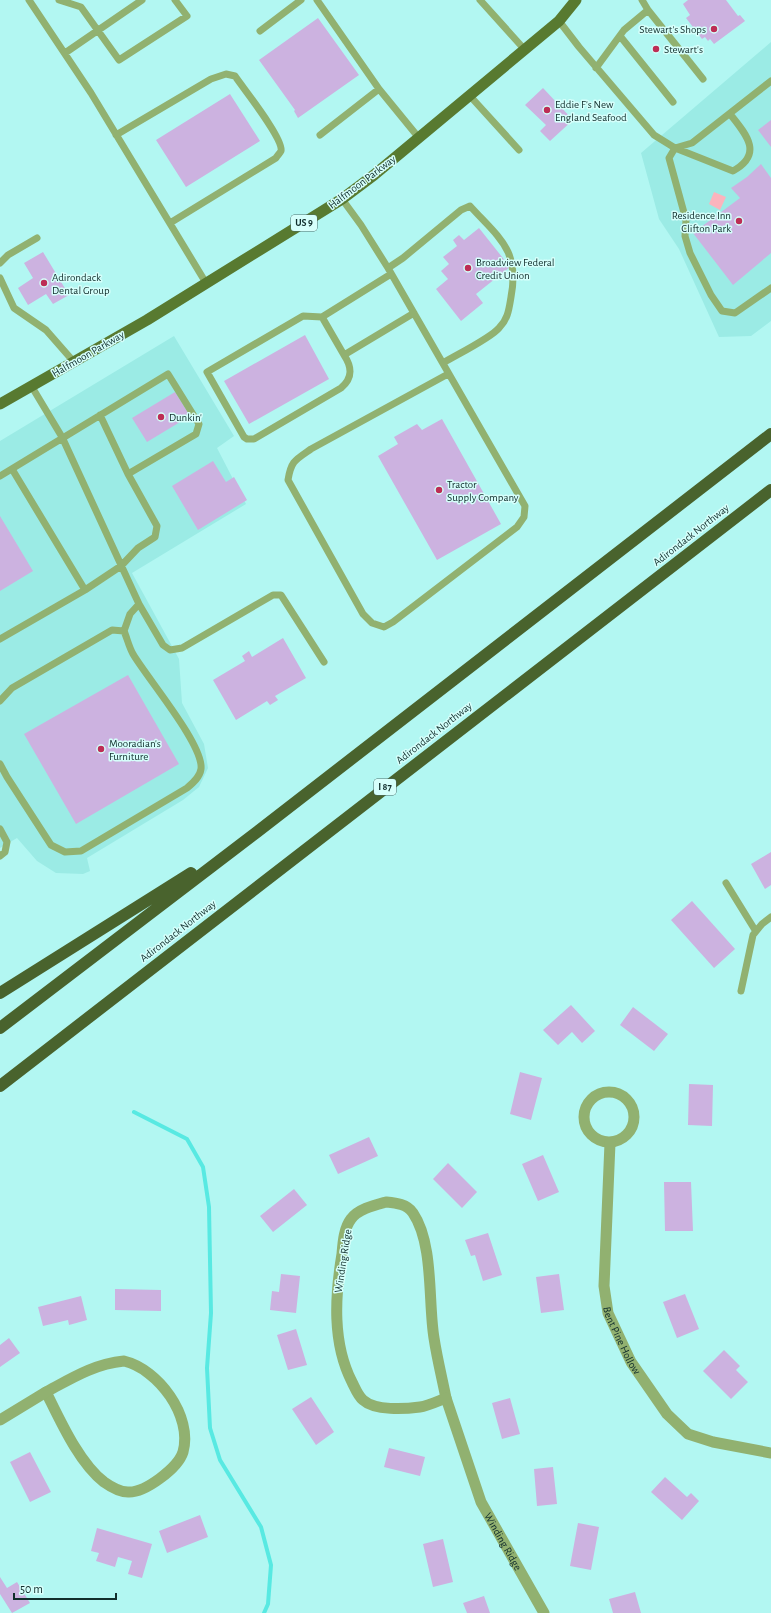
<svg xmlns="http://www.w3.org/2000/svg" width="771" height="1613" font-family="'Alegreya Sans',sans-serif">
  <rect width="100%" height="100%" fill="#b2f7f2"/>
  <path fill="#9bebe5" d="M 771,42 L 771,321 L 751,336 L 719,337 L 679,249 L 659,219 L 641,153 Z
    M 174,336 L 234,436 L 217,448 L 246,504 L 132,573 L 179,659 L 182,703 L 204,744 L 208,768 L 199,787 L 183,800 L 87,858 L 90,871 L 83,874 L 56,873 L 37,861 L 17,838 L 0,848 L 0,441 Z"/>
  <path fill="#fbb4bd" d="M 714,192 L 726,197 L 720,210 L 709,204 Z"/>
  <g fill="none" stroke-linecap="round" stroke-linejoin="round">
    <path stroke="#58e9e2" stroke-width="4" d="M 134,1112 L 187,1139 L 203,1167 L 209,1207 L 211,1313 L 207,1368 L 210,1428 L 220,1460 L 261,1527 L 271,1565 L 268,1604 L 264,1613"/>
  </g>
  <path fill="#ccb2e0" d="M 688,0 L 726,0 L 738,16 L 740,15 L 745,21 L 714,44 L 710,39 L 708,41 L 705,37 L 702,39 L 686,18 L 690,15 L 683,4 Z
    M 318,18 L 359,75 L 298,118 L 294,111 L 295,110 L 259,60 Z
    M 543,88 L 573,120 L 550,141 L 540,131 L 546,125 L 525,105 Z
    M 230,94 L 260,141 L 186,187 L 156,140 Z
    M 771,120 L 771,147 L 758,130 Z
    M 761,164 L 771,178 L 771,253 L 733,285 L 693,233 L 740,198 L 731,188 L 747,177 Z
    M 479,228 L 510,267 L 476,294 L 483,303 L 461,321 L 436,289 L 448,279 L 441,271 L 449,264 L 443,257 L 457,246 L 453,240 L 459,235 L 464,240 Z
    M 43,252 L 69,295 L 53,304 L 46,294 L 28,305 L 18,288 L 33,278 L 24,263 Z
    M 305,335 L 329,379 L 249,424 L 224,381 Z
    M 175,392 L 190,416 L 147,442 L 132,418 Z
    M 442,419 L 501,524 L 437,560 L 378,456 L 398,444 L 394,437 L 417,424 L 422,430 Z
    M 213,461 L 226,482 L 234,477 L 247,500 L 198,530 L 172,486 Z
    M 0,516 L 33,571 L 0,591 Z
    M 283,638 L 306,678 L 275,696 L 278,700 L 270,705 L 267,701 L 236,720 L 213,680 L 245,661 L 242,656 L 249,651 L 252,657 Z
    M 128,675 L 179,764 L 76,824 L 24,734 Z
    M 771,852 L 771,885 L 765,889 L 751,864 Z
    M 692,901 L 735,949 L 714,968 L 671,920 Z
    M 571,1005 L 595,1031 L 582,1043 L 572,1032 L 558,1045 L 543,1030 Z
    M 633,1007 L 668,1034 L 654,1051 L 620,1025 Z
    M 520,1072 L 542,1078 L 531,1120 L 510,1114 Z
    M 689,1084 L 713,1085 L 712,1126 L 688,1125 Z
    M 369,1137 L 378,1156 L 338,1174 L 329,1155 Z
    M 543,1155 L 559,1192 L 538,1201 L 522,1164 Z
    M 448,1163 L 477,1192 L 462,1208 L 433,1179 Z
    M 664,1182 L 691,1182 L 693,1231 L 665,1231 Z
    M 294,1189 L 307,1205 L 273,1232 L 260,1216 Z
    M 488,1233 L 502,1275 L 483,1281 L 475,1255 L 471,1256 L 465,1240 Z
    M 281,1274 L 300,1276 L 296,1313 L 270,1310 L 272,1291 L 279,1292 Z
    M 559,1274 L 564,1310 L 541,1313 L 536,1277 Z
    M 115,1289 L 161,1290 L 161,1311 L 115,1310 Z
    M 685,1294 L 699,1329 L 677,1338 L 663,1302 Z
    M 81,1296 L 87,1320 L 69,1325 L 68,1320 L 43,1326 L 38,1307 Z
    M 296,1329 L 307,1365 L 288,1370 L 277,1335 Z
    M 9,1338 L 20,1353 L 0,1367 L 0,1345 Z
    M 724,1350 L 740,1366 L 736,1370 L 748,1382 L 731,1399 L 703,1371 Z
    M 311,1397 L 334,1432 L 316,1445 L 292,1409 Z
    M 510,1398 L 520,1434 L 502,1439 L 492,1403 Z
    M 389,1448 L 425,1457 L 420,1476 L 384,1467 Z
    M 30,1452 L 51,1492 L 30,1502 L 10,1462 Z
    M 553,1467 L 557,1504 L 537,1506 L 534,1469 Z
    M 665,1477 L 687,1497 L 691,1493 L 699,1501 L 682,1520 L 651,1492 Z
    M 200,1515 L 208,1537 L 167,1553 L 159,1531 Z
    M 578,1523 L 599,1527 L 591,1570 L 570,1566 Z
    M 97,1528 L 152,1544 L 142,1578 L 128,1574 L 132,1561 L 118,1557 L 115,1567 L 96,1561 L 99,1553 L 91,1551 Z
    M 443,1539 L 453,1582 L 433,1587 L 423,1544 Z
    M 0,1577 L 7,1588 L 17,1582 L 30,1603 L 12,1613 L 0,1594 Z
    M 635,1592 L 641,1613 L 613,1613 L 609,1599 Z
    M 484,1596 L 490,1613 L 467,1613 L 463,1603 Z"/>
  <g fill="none" stroke-linecap="round" stroke-linejoin="round">
    <path stroke="#91b170" stroke-width="7" d="M 29,0 L 91,93 L 206,283
      M 59,0 L 81,7 L 119,60 L 187,16 L 175,0
      M 317,0 L 379,89 L 419,138
      M 480,0 L 525,50
      M 642,0 L 648,10
      M 559,21 L 579,47 L 654,135 L 675,148 L 733,171 C 764,154 746,134 730,114
      M 260,31 L 301,0
      M 620,36 L 673,102
      M 65,53 L 142,0
      M 596,68 L 624,30 L 648,10 L 703,79
      M 771,81 L 692,143 L 675,148 L 669,158 L 686,220 L 685,236 L 690,253 L 711,295 L 722,311 L 735,313 L 771,288
      M 470,96 L 519,150
      M 116,135 L 211,79 L 226,74 L 235,76 C 243,88 284,139 281,151 C 280,153 277,156 276,158 L 170,223
      M 320,135 L 379,89
      M 342,199 L 361,225 L 388,268 L 525,506 L 524,517 L 517,527 L 393,622 L 384,627 L 372,623 L 363,614 L 288,480 C 291,461 295,460 311,449 L 448,374
      M 0,263 L 8,255 L 37,238
      M 388,268 L 403,258 L 461,210 L 470,206 C 499,238 520,250 511,297 C 509,309 508,319 499,328 C 491,338 456,355 443,363
      M 391,274 L 322,317 L 344,355 L 414,313
      M 0,278 L 14,308 L 46,330 L 74,362
      M 322,317 L 303,316 L 207,372 L 244,437 L 247,439 L 254,439 L 341,388 C 353,378 352,367 344,355
      M 32,387 L 62,437 L 139,604 L 130,614 L 124,631
      M 12,469 L 85,590
      M 0,476 L 168,374 L 199,424 L 196,434 L 128,474
      M 139,604 L 163,645 L 170,650 L 182,648 L 273,595 L 281,595 L 324,662
      M 0,639 L 85,590 L 121,566 L 138,548 L 155,537 L 157,526 L 128,474 L 100,415
      M 0,701 L 12,688 L 112,630 L 124,631 C 127,638 129,647 133,654 C 147,678 204,745 201,769 C 200,777 193,783 187,788 L 81,851 L 65,852 L 51,845 L 7,777 L 0,764
      M 0,829 L 7,842 L 5,852 L 0,856
      M 726,883 L 755,930
      M 741,991 L 753,935 L 762,924 L 771,917"/>
    <g stroke="#91b170" stroke-width="11">
      <circle cx="609" cy="1117" r="25"/>
      <path id="s1" d="M 610,1143 L 604,1286 L 608,1313 L 631,1362 L 667,1414 L 688,1434 L 713,1442 L 771,1453"/>
      <path d="M 386,1202 C 396,1203 407,1204 413,1213 C 434,1244 428,1302 434,1338 C 437,1358 442,1378 446,1398 C 438,1401 428,1406 420,1407 C 405,1409 375,1411 363,1400 C 358,1396 355,1388 352,1382 C 332,1343 335,1296 342,1254 C 343,1242 344,1228 351,1219 C 358,1209 375,1205 386,1202 Z"/>
      <path d="M 124,1361 C 158,1369 193,1416 183,1452 C 178,1468 145,1493 128,1492 C 119,1492 111,1487 104,1482 C 79,1463 60,1420 46,1392 C 72,1378 94,1364 124,1361 Z"/>
      <path id="s2" d="M 446,1398 L 481,1502 L 544,1613"/>
      <path d="M 0,1420 L 46,1392"/>
    </g>
    <path stroke="#587a30" stroke-width="11" d="M 0,404 L 147,320 L 342,199 L 374,175 L 559,21 L 576,0"/>
    <path stroke="#49632d" stroke-width="12" d="M 0,993 L 191,873
      M 0,1028 L 257,832 L 771,434
      M 0,1086 L 771,490"/>
  </g>
  <g fill="#bd2d55" stroke="#d6fffb" stroke-width="1.5">
    <circle cx="714" cy="29" r="4"/>
    <circle cx="656" cy="49" r="4"/>
    <circle cx="547" cy="110" r="4"/>
    <circle cx="739" cy="221" r="4"/>
    <circle cx="468" cy="268" r="4"/>
    <circle cx="44" cy="283" r="4"/>
    <circle cx="161" cy="417" r="4"/>
    <circle cx="439" cy="490" r="4"/>
    <circle cx="101" cy="749" r="4"/>
  </g>
  <g text-anchor="middle" dominant-baseline="central" stroke-width="3" stroke-linejoin="round" paint-order="stroke">
    <g fill="#d6fffb" stroke="#4c6d6a" stroke-width="1">
      <rect x="291" y="215" width="26" height="16" rx="3"/>
      <rect x="374" y="779" width="22" height="16" rx="3"/>
    </g>
    <g font-size="10" font-weight="bold" fill="#112e2c">
      <text x="304" y="223">US 9</text>
      <text x="385" y="787">I 87</text>
    </g>
    <g font-size="11" fill="#112e2c" stroke="#d6fffb" text-anchor="start">
      <text x="706" y="29" text-anchor="end">Stewart's Shops</text>
      <text x="664" y="49">Stewart's</text>
      <text x="555" y="104">Eddie F's New<tspan x="555" dy="13">England Seafood</tspan></text>
      <text x="731" y="215" text-anchor="end">Residence Inn<tspan x="731" dy="13">Clifton Park</tspan></text>
      <text x="476" y="262">Broadview Federal<tspan x="476" dy="13">Credit Union</tspan></text>
      <text x="52" y="277">Adirondack<tspan x="52" dy="13">Dental Group</tspan></text>
      <text x="169" y="417">Dunkin'</text>
      <text x="447" y="484">Tractor<tspan x="447" dy="13">Supply Company</tspan></text>
      <text x="109" y="743">Mooradian's<tspan x="109" dy="13">Furniture</tspan></text>
    </g>
    <g font-size="11" fill="#112e2c" stroke="#d6fffb">
      <text transform="translate(362 182) rotate(-37)">Halfmoon Parkway</text>
      <text transform="translate(88 354) rotate(-30)">Halfmoon Parkway</text>
      <text transform="translate(691 535) rotate(-38)">Adirondack Northway</text>
      <text transform="translate(434 733) rotate(-38)">Adirondack Northway</text>
      <text transform="translate(178 931) rotate(-38)">Adirondack Northway</text>
      <text transform="translate(343 1261) rotate(-81)">Winding Ridge</text>
      <text stroke="none"><textPath href="#s1" startOffset="201">Bent Pine Hollow</textPath></text>
      <text stroke="none"><textPath href="#s2" startOffset="155">Winding Ridge</textPath></text>
    </g>
  </g>
  <path d="M14 1593v6h102v-6" fill="none" stroke="#112e2c" stroke-width="2"/>
  <text x="20" y="1593" font-size="12" fill="#112e2c" stroke="#d6fffb" stroke-width="3" paint-order="stroke">50 m</text>
</svg>
